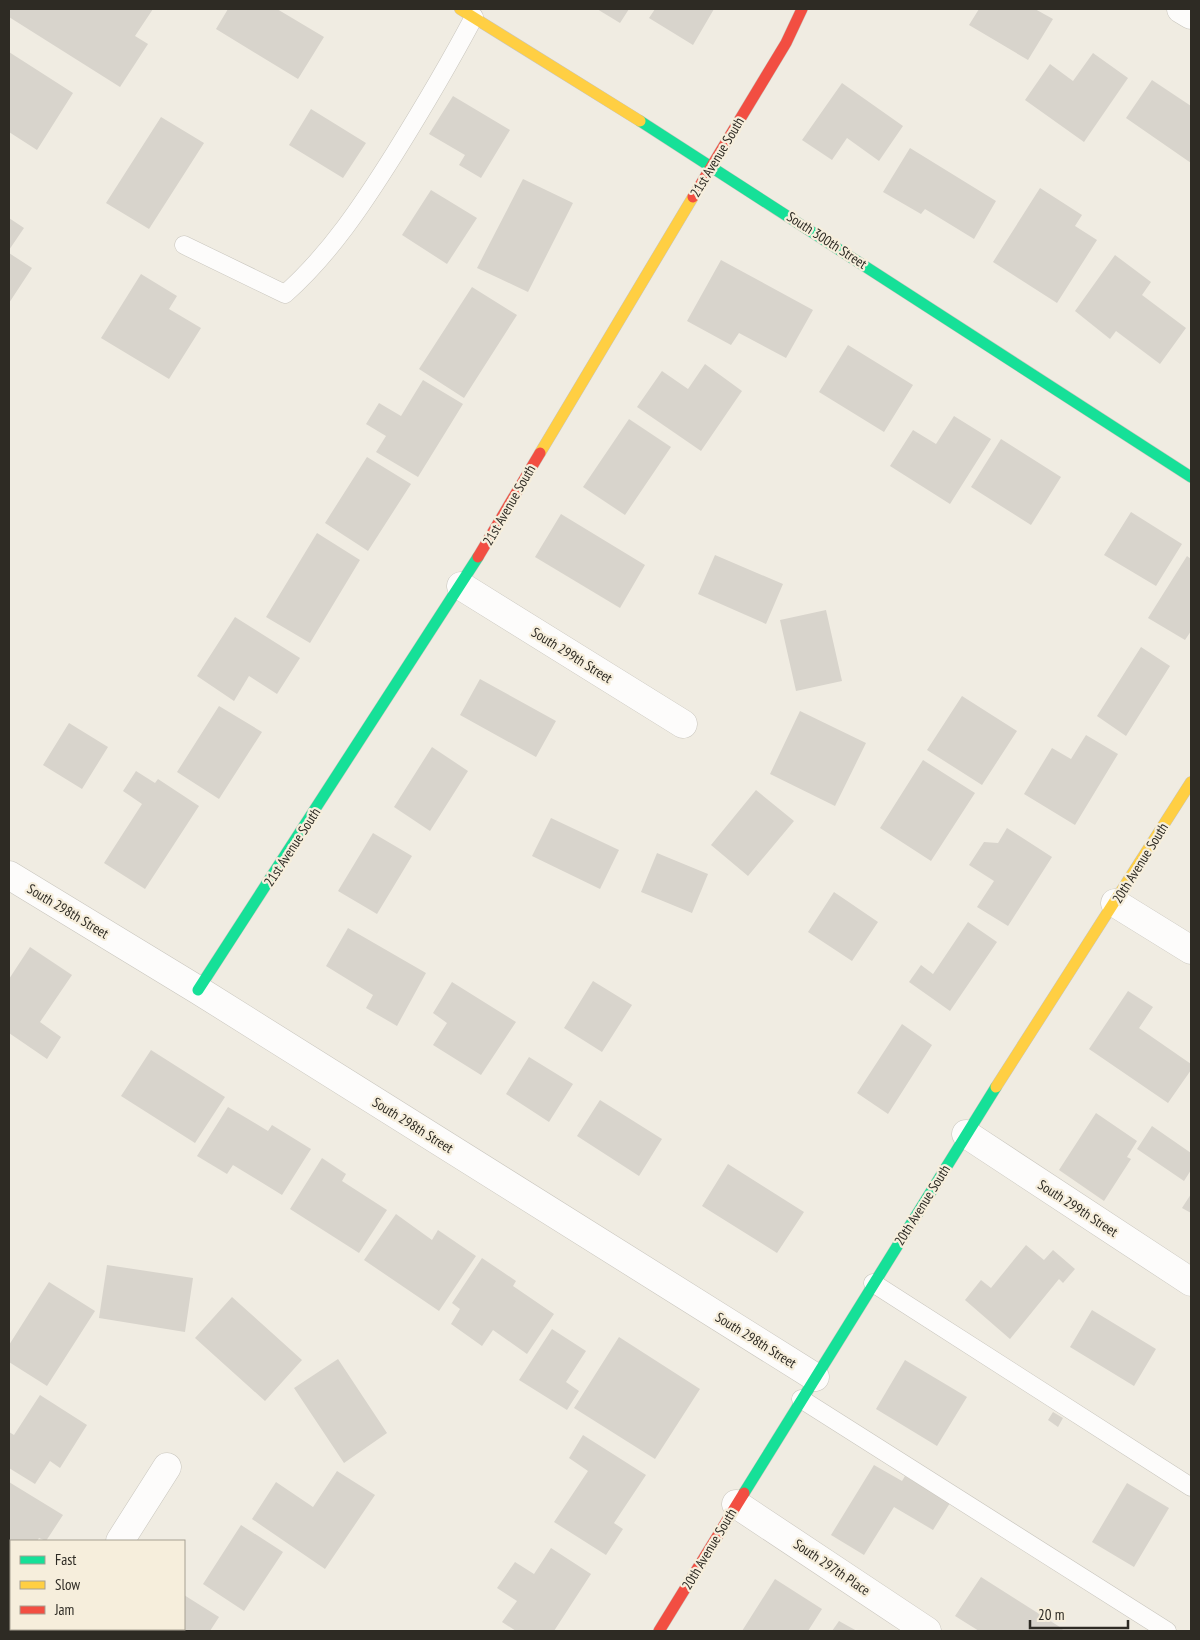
<svg xmlns="http://www.w3.org/2000/svg" width="1200" height="1640" font-family="'PT Sans Narrow',sans-serif">
  <rect width="100%" height="100%" fill="#f0ece2"/>
  <path fill="#d8d4cc" d="M 9,9 L 153,9 L 135,36 L 148,44 L 120,87 L 9,17 Z
    M 228,9 L 277,9 L 324,37 L 298,79 L 216,29 Z
    M 597,9 L 629,9 L 620,23 Z
    M 655,9 L 714,9 L 693,45 L 649,18 Z
    M 979,9 L 1035,9 L 1053,19 L 1028,60 L 969,25 Z
    M 9,52 L 73,93 L 37,150 L 9,132 Z
    M 1093,53 L 1128,78 L 1084,142 L 1025,100 L 1050,64 L 1073,81 Z
    M 1152,80 L 1191,106 L 1191,163 L 1126,118 Z
    M 842,83 L 903,126 L 879,161 L 847,138 L 832,160 L 802,140 Z
    M 453,96 L 510,130 L 481,178 L 459,165 L 465,155 L 429,134 Z
    M 311,109 L 366,143 L 343,178 L 289,145 Z
    M 161,117 L 204,143 L 149,229 L 106,203 Z
    M 910,148 L 996,201 L 974,239 L 925,209 L 921,214 L 883,192 Z
    M 523,179 L 573,203 L 528,292 L 477,268 Z
    M 1040,188 L 1082,215 L 1075,226 L 1097,240 L 1057,303 L 993,262 Z
    M 431,190 L 477,218 L 447,264 L 402,235 Z
    M 9,218 L 24,228 L 9,250 Z
    M 9,253 L 32,268 L 9,303 Z
    M 1115,255 L 1151,282 L 1142,295 L 1186,328 L 1160,364 L 1116,331 L 1110,339 L 1075,311 Z
    M 721,260 L 813,310 L 786,358 L 739,333 L 731,345 L 687,321 Z
    M 141,274 L 177,296 L 169,309 L 201,328 L 169,379 L 101,338 Z
    M 472,287 L 517,315 L 464,398 L 419,369 Z
    M 848,345 L 913,385 L 884,432 L 819,392 Z
    M 705,364 L 742,391 L 701,451 L 637,407 L 662,371 L 688,389 Z
    M 423,380 L 463,404 L 418,477 L 376,452 L 386,436 L 366,424 L 379,403 L 401,416 Z
    M 954,416 L 991,439 L 950,504 L 890,466 L 913,430 L 936,444 Z
    M 629,419 L 671,447 L 625,515 L 583,487 Z
    M 1001,439 L 1061,477 L 1031,525 L 971,487 Z
    M 367,457 L 411,484 L 368,551 L 325,523 Z
    M 1131,512 L 1182,544 L 1156,586 L 1104,555 Z
    M 561,514 L 645,565 L 620,608 L 535,557 Z
    M 317,533 L 360,560 L 310,643 L 266,617 Z
    M 715,555 L 783,584 L 766,624 L 698,594 Z
    M 1187,556 L 1191,559 L 1191,631 L 1185,640 L 1148,618 Z
    M 826,610 L 842,681 L 796,691 L 780,620 Z
    M 235,617 L 300,658 L 277,694 L 249,676 L 234,701 L 197,676 Z
    M 1141,647 L 1170,666 L 1126,736 L 1097,716 Z
    M 480,679 L 556,721 L 536,757 L 460,715 Z
    M 962,696 L 1017,731 L 982,785 L 927,750 Z
    M 219,706 L 262,732 L 219,799 L 177,772 Z
    M 800,711 L 866,743 L 835,806 L 770,774 Z
    M 69,723 L 108,747 L 82,789 L 43,765 Z
    M 1086,735 L 1118,754 L 1075,825 L 1024,794 L 1052,748 L 1071,759 Z
    M 432,747 L 468,771 L 430,831 L 394,807 Z
    M 923,760 L 975,793 L 931,861 L 880,828 Z
    M 136,771 L 155,783 L 158,779 L 199,806 L 145,889 L 104,863 L 142,804 L 123,791 Z
    M 756,790 L 794,821 L 748,876 L 711,845 Z
    M 551,818 L 619,850 L 600,889 L 532,856 Z
    M 1007,828 L 1052,857 L 1008,926 L 977,907 L 994,881 L 969,865 L 984,842 L 998,843 Z
    M 373,833 L 412,856 L 377,914 L 338,891 Z
    M 657,853 L 708,874 L 692,913 L 641,892 Z
    M 834,892 L 878,922 L 852,961 L 808,932 Z
    M 968,922 L 997,942 L 950,1011 L 909,982 L 921,965 L 933,974 Z
    M 348,928 L 426,973 L 397,1026 L 366,1008 L 373,995 L 326,966 Z
    M 30,947 L 72,975 L 40,1022 L 61,1037 L 47,1059 L 9,1033 L 9,979 Z
    M 593,981 L 632,1005 L 602,1052 L 564,1028 Z
    M 452,982 L 516,1022 L 481,1075 L 433,1045 L 447,1023 L 433,1013 Z
    M 1128,991 L 1153,1007 L 1139,1028 L 1191,1064 L 1191,1070 L 1168,1103 L 1089,1049 Z
    M 902,1024 L 932,1045 L 888,1114 L 857,1093 Z
    M 151,1050 L 225,1097 L 195,1143 L 121,1096 Z
    M 529,1057 L 573,1084 L 549,1122 L 506,1094 Z
    M 600,1100 L 662,1139 L 639,1176 L 577,1136 Z
    M 228,1107 L 268,1131 L 272,1125 L 311,1149 L 282,1195 L 233,1165 L 227,1174 L 197,1156 Z
    M 1096,1113 L 1137,1141 L 1127,1157 L 1131,1159 L 1104,1201 L 1059,1170 Z
    M 1152,1126 L 1191,1153 L 1191,1170 L 1184,1181 L 1137,1149 Z
    M 322,1158 L 346,1174 L 342,1181 L 387,1210 L 359,1253 L 290,1209 Z
    M 728,1164 L 804,1212 L 777,1253 L 702,1206 Z
    M 1191,1194 L 1191,1213 L 1182,1208 Z
    M 396,1214 L 432,1240 L 438,1230 L 476,1256 L 439,1311 L 364,1260 Z
    M 1026,1245 L 1044,1260 L 1053,1250 L 1075,1269 L 1063,1283 L 1059,1279 L 1010,1339 L 965,1300 L 981,1280 L 991,1288 Z
    M 482,1258 L 516,1281 L 513,1286 L 554,1314 L 527,1354 L 493,1330 L 482,1346 L 451,1324 L 460,1309 L 452,1303 Z
    M 107,1265 L 193,1278 L 185,1332 L 99,1318 Z
    M 49,1282 L 95,1311 L 47,1386 L 9,1362 L 9,1345 Z
    M 232,1297 L 302,1360 L 265,1401 L 195,1338 Z
    M 1092,1310 L 1156,1349 L 1134,1386 L 1070,1347 Z
    M 552,1329 L 586,1351 L 566,1382 L 579,1391 L 567,1410 L 519,1380 Z
    M 619,1337 L 700,1389 L 655,1459 L 574,1408 Z
    M 338,1359 L 387,1433 L 344,1463 L 294,1388 Z
    M 905,1360 L 967,1397 L 937,1446 L 876,1409 Z
    M 40,1395 L 87,1425 L 60,1468 L 50,1461 L 35,1484 L 9,1468 L 9,1432 L 14,1435 Z
    M 1053,1412 L 1063,1418 L 1058,1427 L 1048,1420 Z
    M 583,1435 L 646,1475 L 614,1523 L 623,1529 L 606,1555 L 554,1522 L 588,1471 L 569,1458 Z
    M 874,1465 L 902,1481 L 905,1476 L 950,1503 L 933,1530 L 894,1507 L 864,1555 L 831,1535 Z
    M 337,1471 L 375,1495 L 325,1569 L 252,1519 L 276,1482 L 313,1507 Z
    M 9,1482 L 63,1515 L 46,1541 L 39,1538 L 37,1541 L 11,1541 L 11,1573 L 9,1571 Z
    M 1127,1483 L 1169,1508 L 1134,1567 L 1092,1542 Z
    M 241,1525 L 283,1552 L 244,1611 L 203,1584 Z
    M 551,1548 L 591,1574 L 554,1631 L 516,1631 L 502,1622 L 517,1601 L 497,1588 L 515,1562 L 534,1574 Z
    M 981,1577 L 1063,1629 L 1061,1631 L 979,1631 L 955,1616 Z
    M 775,1579 L 822,1609 L 808,1631 L 742,1631 Z
    M 184,1595 L 219,1617 L 210,1631 L 147,1631 L 148,1629 L 184,1629 Z
    M 839,1621 L 857,1631 L 832,1631 Z"/>
  <g fill="none" stroke-linecap="round" stroke-linejoin="round">
    <defs>
      <path id="lane" d="M 184,245 L 285,294 C 330,254 363,204 395,153 C 423,108 449,64 474,17
        M 873,1283 L 1191,1487
        M 801,1399 L 1167,1631"/>
      <path id="street" d="M 1181,9 L 1191,15
        M 461,586 L 683,724
        M 9,875 L 198,990 L 815,1377
        M 1115,903 L 1191,950
        M 966,1134 L 1191,1282
        M 736,1504 L 927,1631
        M 120,1541 L 167,1467
        M 63,1631 L 65,1629"/>
      <path id="fast" d="M 640,121 L 1191,477
        M 198,990 L 478,557
        M 744,1493 L 996,1087"/>
      <path id="slow" d="M 460,9 L 640,121
        M 540,453 L 693,197
        M 996,1087 L 1191,782"/>
      <path id="jam" d="M 693,197 L 786,43 L 802,9
        M 478,557 L 540,453
        M 659,1631 L 744,1493"/>
    </defs>
    <use href="#lane" stroke="#c8c5bd" stroke-width="19"/>
    <use href="#street" stroke="#c8c5bd" stroke-width="29"/>
    <use href="#fast" stroke="#c8c5bd" stroke-width="12"/>
    <use href="#slow" stroke="#c8c5bd" stroke-width="12"/>
    <use href="#jam" stroke="#c8c5bd" stroke-width="12"/>
    <use href="#lane" stroke="#fdfcfb" stroke-width="18"/>
    <use href="#street" stroke="#fdfcfb" stroke-width="28"/>
    <use href="#fast" stroke="#16e098" stroke-width="11"/>
    <use href="#slow" stroke="#ffcf43" stroke-width="11"/>
    <use href="#jam" stroke="#f24e42" stroke-width="11"/>
  </g>
  <g text-anchor="middle" dominant-baseline="central" stroke-width="4.5" stroke-linejoin="round" paint-order="stroke">
    <g font-size="14" fill="#2e2b24" stroke="#f6eedc">
      <text transform="translate(717 157) rotate(-59)">21st Avenue South</text>
      <text transform="translate(827 240) rotate(33)">South 300th Street</text>
      <text transform="translate(509 505) rotate(-60)">21st Avenue South</text>
      <text transform="translate(572 655) rotate(32)">South 299th Street</text>
      <text transform="translate(292 847) rotate(-57)">21st Avenue South</text>
      <text transform="translate(1140 863) rotate(-58)">20th Avenue South</text>
      <text transform="translate(68 911) rotate(31)">South 298th Street</text>
      <text transform="translate(413 1125) rotate(32)">South 298th Street</text>
      <text transform="translate(922 1205) rotate(-58)">20th Avenue South</text>
      <text transform="translate(1078 1208) rotate(33)">South 299th Street</text>
      <text transform="translate(756 1340) rotate(32)">South 298th Street</text>
      <text transform="translate(709 1549) rotate(-59)">20th Avenue South</text>
      <text transform="translate(832 1567) rotate(34)">South 297th Place</text>
    </g>
  </g>
  <rect width="1200" height="1640" fill="none" stroke="#2e2b24" stroke-width="20"/>
  <rect x="10" y="1540" width="175" height="90" fill="#f6eedc" stroke="#a6a092"/>
  <rect x="20" y="1556" width="25" height="8" fill="#16e098" stroke="#a6a092"/>
  <text x="55" y="1565" font-size="15" fill="#2e2b24">Fast</text>
  <rect x="20" y="1581" width="25" height="8" fill="#ffcf43" stroke="#a6a092"/>
  <text x="55" y="1590" font-size="15" fill="#2e2b24">Slow</text>
  <rect x="20" y="1606" width="25" height="8" fill="#f24e42" stroke="#a6a092"/>
  <text x="55" y="1615" font-size="15" fill="#2e2b24">Jam</text>
  <path d="M1030 1620v8h98v-8" fill="none" stroke="#2e2b24" stroke-width="2.5"/>
  <text x="1038" y="1620" font-size="15" fill="#2e2b24" stroke="#f6eedc" stroke-width="4" paint-order="stroke">20 m</text>
</svg>
